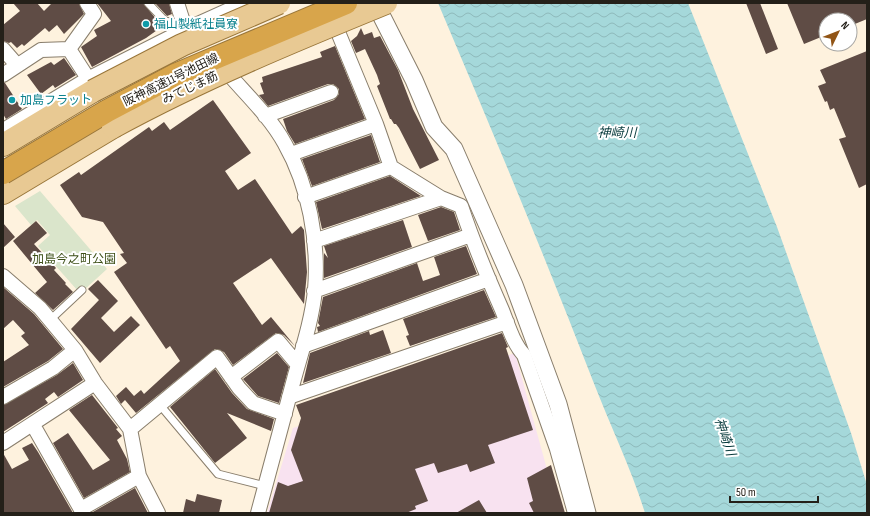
<svg xmlns="http://www.w3.org/2000/svg" width="870" height="516" font-family="'Sofia Sans Condensed','Noto Sans JP',sans-serif">
  <defs>
    <pattern id="water-waves" width="16" height="10" patternUnits="userSpaceOnUse"><rect width="16" height="10" fill="#a5d8da"/><path d="M0 5q4-4 8 0t8 0" fill="none" stroke="#8eb9ba"/></pattern>
  </defs>
  <rect width="100%" height="100%" fill="#fef2de"/>
  <path fill="#f8e2f0" d="M 515,353 L 559,513 L 267,513 L 293,428 Z"/>
  <path fill="#dae5cb" d="M 40,191 L 107,269 L 84,290 L 78,291 L 38,246 L 50,235 L 37,220 L 31,225 L 15,206 Z"/>
  <path fill="url(#water-waves)" d="M 438,3 L 688,3 L 777,227 L 851,433 L 867,485 L 867,513 L 645,513 C 631,468 610,425 593,381 C 544,254 491,128 438,3 Z"/>
  <path fill="#5f4c45" d="M 13,3 L 37,3 L 44,11 L 52,3 L 79,3 L 84,14 L 64,34 L 57,25 L 49,32 L 45,28 L 24,46 L 22,44 L 17,48 L 11,42 L 9,43 L 3,41 L 3,25 L 20,11 Z
    M 97,3 L 143,3 L 157,20 L 154,21 L 160,28 L 146,38 L 92,67 L 81,47 L 97,36 L 94,30 L 111,21 Z
    M 155,3 L 169,3 L 172,14 L 167,16 Z
    M 746,3 L 760,3 L 778,49 L 766,54 Z
    M 787,3 L 867,3 L 867,19 L 850,26 L 850,20 L 826,20 L 826,35 L 804,44 Z
    M 361,28 L 364,35 L 372,32 L 374,38 L 380,36 L 398,70 L 413,109 L 439,160 L 420,169 L 399,128 L 396,124 L 394,124 L 391,119 L 390,119 L 377,86 L 380,84 L 377,75 L 365,49 L 356,53 L 351,41 L 357,36 Z
    M 335,46 L 365,119 L 295,144 L 287,131 L 283,119 L 334,100 L 339,94 L 339,89 L 333,84 L 328,84 L 268,106 L 259,95 L 264,94 L 260,83 L 263,82 L 262,77 L 322,57 L 320,52 Z
    M 867,51 L 867,184 L 859,188 L 839,139 L 846,137 L 834,108 L 830,110 L 827,101 L 825,102 L 818,86 L 826,83 L 820,70 Z
    M 64,58 L 76,75 L 55,88 L 53,85 L 41,94 L 27,75 L 51,62 L 54,65 Z
    M 3,83 L 5,83 L 22,109 L 6,119 L 3,114 Z
    M 213,100 L 251,153 L 225,171 L 238,190 L 255,179 L 292,234 L 301,226 L 304,230 L 307,272 L 304,304 L 271,258 L 233,283 L 262,325 L 271,317 L 295,346 L 284,335 L 276,333 L 233,365 L 224,352 L 215,349 L 136,413 L 125,400 L 121,404 L 116,396 L 126,387 L 134,396 L 141,390 L 144,394 L 180,361 L 170,346 L 166,349 L 114,272 L 127,263 L 120,254 L 124,253 L 103,222 L 82,217 L 60,185 L 79,172 L 81,175 L 149,127 L 152,131 L 164,122 L 170,130 Z
    M 371,135 L 380,162 L 312,186 L 302,159 Z
    M 390,176 L 421,196 L 322,229 L 316,202 Z
    M 441,207 L 454,212 L 460,230 L 428,241 L 418,215 Z
    M 403,220 L 412,247 L 324,278 L 324,253 L 328,258 L 324,246 Z
    M 36,221 L 47,233 L 34,244 L 56,268 L 54,270 L 66,283 L 65,284 L 73,292 L 53,310 L 35,293 L 47,282 L 13,241 Z
    M 3,223 L 15,237 L 3,248 Z
    M 466,246 L 477,274 L 318,332 L 317,327 L 320,326 L 318,323 L 323,297 L 417,263 L 423,281 L 440,275 L 434,257 Z
    M 98,280 L 118,301 L 101,318 L 114,332 L 131,316 L 140,325 L 100,363 L 71,329 L 99,300 L 88,289 Z
    M 3,287 L 34,314 L 63,349 L 48,361 L 3,387 L 3,362 L 29,345 L 21,336 L 25,333 L 13,320 L 3,329 Z
    M 484,290 L 496,317 L 410,346 L 406,336 L 409,335 L 403,319 Z
    M 383,330 L 391,353 L 303,383 L 310,353 L 369,331 L 370,335 Z
    M 502,333 L 508,347 L 506,348 L 533,430 L 488,445 L 495,463 L 470,472 L 467,464 L 438,473 L 434,463 L 415,469 L 428,501 L 415,506 L 416,509 L 406,513 L 269,513 L 278,482 L 288,486 L 303,481 L 291,450 L 301,418 L 296,405 Z
    M 277,353 L 289,367 L 279,403 L 258,396 L 243,379 Z
    M 73,363 L 83,380 L 58,397 L 54,392 L 45,399 L 48,403 L 3,432 L 3,405 L 57,375 Z
    M 215,369 L 232,393 L 247,409 L 274,419 L 271,431 L 227,413 L 247,438 L 215,463 L 170,407 Z
    M 92,395 L 118,428 L 116,429 L 122,436 L 117,440 L 127,459 L 130,472 L 84,498 L 53,443 L 68,433 L 93,470 L 110,460 L 69,410 Z
    M 32,443 L 38,452 L 73,513 L 3,513 L 3,453 L 12,469 L 29,460 L 22,448 Z
    M 551,465 L 565,513 L 534,513 L 529,503 L 533,501 L 527,478 Z
    M 135,488 L 148,513 L 91,513 Z
    M 197,494 L 222,500 L 219,513 L 183,513 L 186,499 L 195,502 Z
    M 479,500 L 487,513 L 456,513 Z"/>
  <g fill="none" stroke-linecap="round" stroke-linejoin="round">
    <defs>
      <path id="service" d="M 148,3 L 165,21 L 183,25
        M 50,320 L 82,290
        M 160,405 L 218,474 L 265,486"/>
      <path id="minor" d="M 177,3 L 186,31
        M 338,32 L 376,124 L 391,167 L 441,198 L 461,206 C 473,242 487,276 502,310 C 508,325 513,343 524,355 L 557,449 L 575,513
        M 3,49 L 17,65
        M 69,49 L 89,80
        M 3,75 L 41,50 L 69,49 L 94,14 L 87,3
        M 232,78 C 251,99 272,120 285,144 C 309,186 319,242 315,290 C 312,320 302,350 294,379 C 282,423 270,468 258,513
        M 265,116 L 331,92
        M 291,154 L 376,124
        M 305,197 L 391,167
        M 314,241 L 441,198
        M 3,276 L 40,308 L 75,350 L 95,383 L 130,429 L 139,476 L 158,513
        M 314,291 L 471,235
        M 303,346 L 489,279
        M 231,377 L 278,341 L 298,365
        M 3,397 L 53,368 L 75,350
        M 289,397 L 507,322
        M 33,425 L 83,513
        M 130,429 L 217,357 L 239,388 L 253,403 L 285,414
        M 3,443 L 95,383
        M 81,509 L 139,476"/>
      <path id="tertiary" d="M 375,3 L 414,80 L 434,127 L 454,149 L 514,285 L 558,404 L 587,513
        M 3,132 L 89,80 L 186,31 L 248,3"/>
      <path id="primary" d="M 3,145 L 93,91
        M 3,193 L 113,127"/>
    </defs>
    <use href="#service" stroke="#897e6c" stroke-width="9"/>
    <use href="#minor" stroke="#897e6c" stroke-width="16"/>
    <use href="#tertiary" stroke="#897e6c" stroke-width="19"/>
    <use href="#primary" stroke="#99763a" stroke-width="24"/>
    <use href="#service" stroke="#fff" stroke-width="7"/>
    <use href="#minor" stroke="#fff" stroke-width="14"/>
    <use href="#tertiary" stroke="#fff" stroke-width="17"/>
    <use href="#primary" stroke="#e8c993" stroke-width="22"/>
    <defs>
      <path id="primary-bridge" d="M 93,91 L 182,45 L 279,3
        M 113,127 C 201,79 293,41 386,3"/>
      <path id="motorway-bridge" d="M 3,173 L 107,111 L 175,75 L 346,3"/>
    </defs>
    <use href="#primary-bridge" stroke="#99763a" stroke-width="24" stroke-linecap="butt"/>
    <use href="#motorway-bridge" stroke="#99763a" stroke-width="24" stroke-linecap="butt"/>
    <use href="#primary-bridge" stroke="#e8c993" stroke-width="22"/>
    <use href="#motorway-bridge" stroke="#d8a54b" stroke-width="22"/>
  </g>
  <g fill="#0f9aa8" stroke="#fff" stroke-width="1.5">
    <circle cx="146" cy="24" r="4"/>
    <circle cx="12" cy="100" r="4"/>
  </g>
  <g text-anchor="middle" dominant-baseline="central" stroke-width="4" stroke-linejoin="round" paint-order="stroke">
    <g font-size="12" fill="#0d838f" stroke="#fff" text-anchor="start">
      <text x="154" y="24">福山製紙社員寮</text>
      <text x="20" y="100">加島フラット</text>
    </g>
    <g font-size="12" fill="#242019" stroke="#fff">
      <text transform="translate(171 80) rotate(-26)">阪神高速11号池田線</text>
      <text transform="translate(190 88) rotate(-25)">みてじま筋</text>
    </g>
    <g font-size="12" fill="#3d4f17" stroke="#fff">
      <text x="74" y="259">加島今之町公園</text>
    </g>
    <g font-size="13" font-style="italic" fill="#093b3d" stroke="#fff">
      <text x="617" y="133">神崎川</text>
      <text transform="translate(725 437) rotate(71)">神崎川</text>
    </g>
  </g>
  <rect width="870" height="516" fill="none" stroke="#242019" stroke-width="8"/>
  <g transform="translate(838 32) rotate(47)"><circle r="19" fill="#ffffff" stroke="#a7a6a3"/>
  <path d="M0-3L7 15L0 10L-7 15Z" fill="#915516"/>
  <text y="-6" font-size="11" font-weight="bold" text-anchor="middle" fill="#242019">N</text>
  </g>
  <path d="M730 496v6h88v-6" fill="none" stroke="#242019" stroke-width="2"/>
  <text x="736" y="496" font-size="12" fill="#242019" stroke="#ffffff" stroke-width="3" paint-order="stroke">50 m</text>
</svg>
